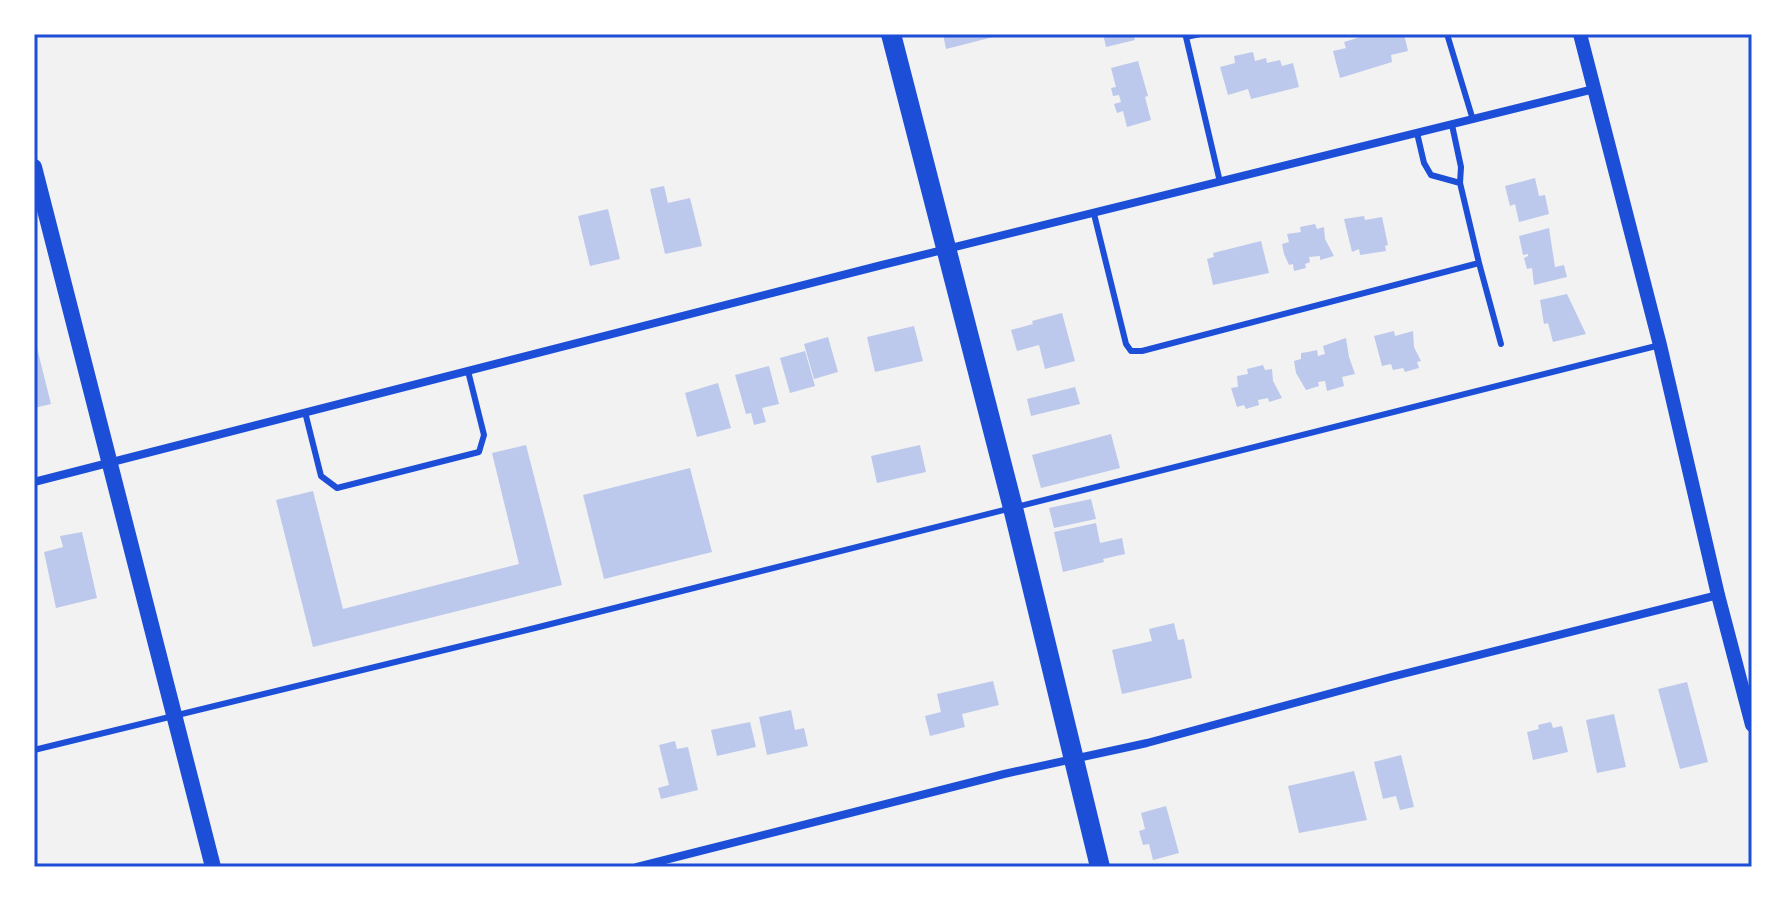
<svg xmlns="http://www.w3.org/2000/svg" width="1786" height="901" font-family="Figtree,sans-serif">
  <rect width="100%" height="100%" fill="#f2f2f2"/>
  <path fill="#bdc9ec" d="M 943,34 L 1001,34 L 1001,35 L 946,49 Z
    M 1103,34 L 1133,34 L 1135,40 L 1106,47 Z
    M 1370,34 L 1404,34 L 1408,51 L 1391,55 L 1392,62 L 1340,78 L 1333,51 L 1346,48 L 1344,42 Z
    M 1253,52 L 1255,61 L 1266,58 L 1267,63 L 1280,60 L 1282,66 L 1293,63 L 1299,87 L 1251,99 L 1248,89 L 1228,95 L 1220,67 L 1235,63 L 1234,56 Z
    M 1138,61 L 1148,96 L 1145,97 L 1151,120 L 1127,127 L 1123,111 L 1117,113 L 1114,104 L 1121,102 L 1119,95 L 1113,96 L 1111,88 L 1116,87 L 1111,68 Z
    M 1535,178 L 1539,196 L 1545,195 L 1549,214 L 1519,222 L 1515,204 L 1510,206 L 1505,186 Z
    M 664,186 L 668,203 L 690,198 L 702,246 L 665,254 L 650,189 Z
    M 608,209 L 620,259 L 590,266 L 578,216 Z
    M 1364,216 L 1365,220 L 1382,217 L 1388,245 L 1385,246 L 1386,251 L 1360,255 L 1359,249 L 1352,252 L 1344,219 Z
    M 1315,224 L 1317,229 L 1324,227 L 1325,239 L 1334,256 L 1320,260 L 1320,256 L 1309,257 L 1310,262 L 1305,264 L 1306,268 L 1294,271 L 1293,264 L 1289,265 L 1284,254 L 1282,244 L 1289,242 L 1287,234 L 1301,232 L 1300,227 Z
    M 1549,228 L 1555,267 L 1564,265 L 1567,277 L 1534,285 L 1532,268 L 1527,269 L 1524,258 L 1528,256 L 1528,254 L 1523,255 L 1519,236 Z
    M 1261,241 L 1269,273 L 1213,285 L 1207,259 L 1214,257 L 1213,253 Z
    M 1567,294 L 1586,334 L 1553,342 L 1548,323 L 1544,324 L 1540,300 Z
    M 1062,313 L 1075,361 L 1045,369 L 1039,345 L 1017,351 L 1011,330 L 1033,324 L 1032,321 Z
    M 914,326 L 923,361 L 875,372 L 867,337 Z
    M 1394,331 L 1395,336 L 1413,331 L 1414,347 L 1421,361 L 1417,362 L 1419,368 L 1405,372 L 1403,368 L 1393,370 L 1391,364 L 1382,366 L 1374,336 Z
    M 828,337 L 838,372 L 814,379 L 804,344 Z
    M 1346,338 L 1349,357 L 1355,374 L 1342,377 L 1344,386 L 1327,391 L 1325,381 L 1318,382 L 1319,386 L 1306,390 L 1296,373 L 1294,361 L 1301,359 L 1301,353 L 1308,352 L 1317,350 L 1318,356 L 1325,354 L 1323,346 Z
    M 37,348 L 51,404 L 34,408 L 34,349 Z
    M 805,351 L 815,386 L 790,393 L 780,358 Z
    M 1263,365 L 1265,370 L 1272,369 L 1273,381 L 1282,398 L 1269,402 L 1268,398 L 1258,400 L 1259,405 L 1246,409 L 1244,405 L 1237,407 L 1231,388 L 1238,387 L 1237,376 L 1248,374 L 1247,369 Z
    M 769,366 L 779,404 L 762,408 L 766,422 L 754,425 L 751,413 L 746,414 L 735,375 Z
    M 718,383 L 731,428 L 697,437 L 685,393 Z
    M 1075,387 L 1080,404 L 1031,416 L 1027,399 Z
    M 1111,434 L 1120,468 L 1041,488 L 1032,455 Z
    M 526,445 L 562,585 L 313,647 L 276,500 L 313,491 L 343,609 L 519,564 L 492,453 Z
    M 920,445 L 926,472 L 877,483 L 871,456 Z
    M 690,468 L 712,552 L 604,579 L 583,495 Z
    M 1091,499 L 1096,519 L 1054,528 L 1049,508 Z
    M 1096,523 L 1100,543 L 1122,538 L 1125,554 L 1103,559 L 1104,562 L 1063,572 L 1054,532 Z
    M 82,532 L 97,598 L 56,608 L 44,552 L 63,547 L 60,536 Z
    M 1174,623 L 1178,640 L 1184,639 L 1192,678 L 1122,694 L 1112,650 L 1152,641 L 1149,629 Z
    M 993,681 L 999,705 L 962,714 L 965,727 L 930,736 L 925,716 L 941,712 L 937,694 Z
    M 1687,682 L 1708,762 L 1680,769 L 1658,689 Z
    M 791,710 L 795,730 L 804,728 L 808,746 L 767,755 L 759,717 Z
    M 1614,714 L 1626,767 L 1597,773 L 1586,720 Z
    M 750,722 L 756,747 L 717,756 L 711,730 Z
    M 1551,722 L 1553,728 L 1562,726 L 1568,752 L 1533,760 L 1527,732 L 1539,729 L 1538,725 Z
    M 675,741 L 677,749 L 688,747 L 698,790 L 661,799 L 658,788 L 669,785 L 659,745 Z
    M 1401,755 L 1414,807 L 1400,810 L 1396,796 L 1383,799 L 1374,762 Z
    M 1354,771 L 1367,820 L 1299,833 L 1288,786 Z
    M 1166,806 L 1179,853 L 1153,860 L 1149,844 L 1143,845 L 1139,831 L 1145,829 L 1141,813 Z"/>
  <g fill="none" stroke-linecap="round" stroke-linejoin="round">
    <path stroke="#1d4ed8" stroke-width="6" d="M 1447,34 L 1473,120
      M 1185,35 L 1186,37 L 1200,34
      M 1186,37 L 1220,182
      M 1417,133 L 1424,163 L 1431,175 L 1460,183
      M 1094,214 L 1126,344 L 1131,351 L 1142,351 L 1479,263 L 1460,183 L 1461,167 L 1452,125
      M 1479,263 L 1501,344
      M 305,412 L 321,476 L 337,488 L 479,452 L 484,435 L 468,371
      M 34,750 L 535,628 L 1660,345"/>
    <path stroke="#1d4ed8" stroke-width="8" d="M 34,482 L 882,265 L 1594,89
      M 637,867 L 1004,774 L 1147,743 L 1391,677 L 1718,595"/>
    <path stroke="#1d4ed8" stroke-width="14" d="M 1580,34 L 1660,345 L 1718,595 L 1752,725"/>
    <path stroke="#1d4ed8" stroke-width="16" d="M 34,167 L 213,867"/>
    <path stroke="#1d4ed8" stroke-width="20" d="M 891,34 L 1013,508 L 1100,867"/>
  </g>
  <rect width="1786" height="901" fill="none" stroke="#ffffff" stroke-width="72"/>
  <rect x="36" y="36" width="1714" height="829" fill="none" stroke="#1d4ed8" stroke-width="3"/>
</svg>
